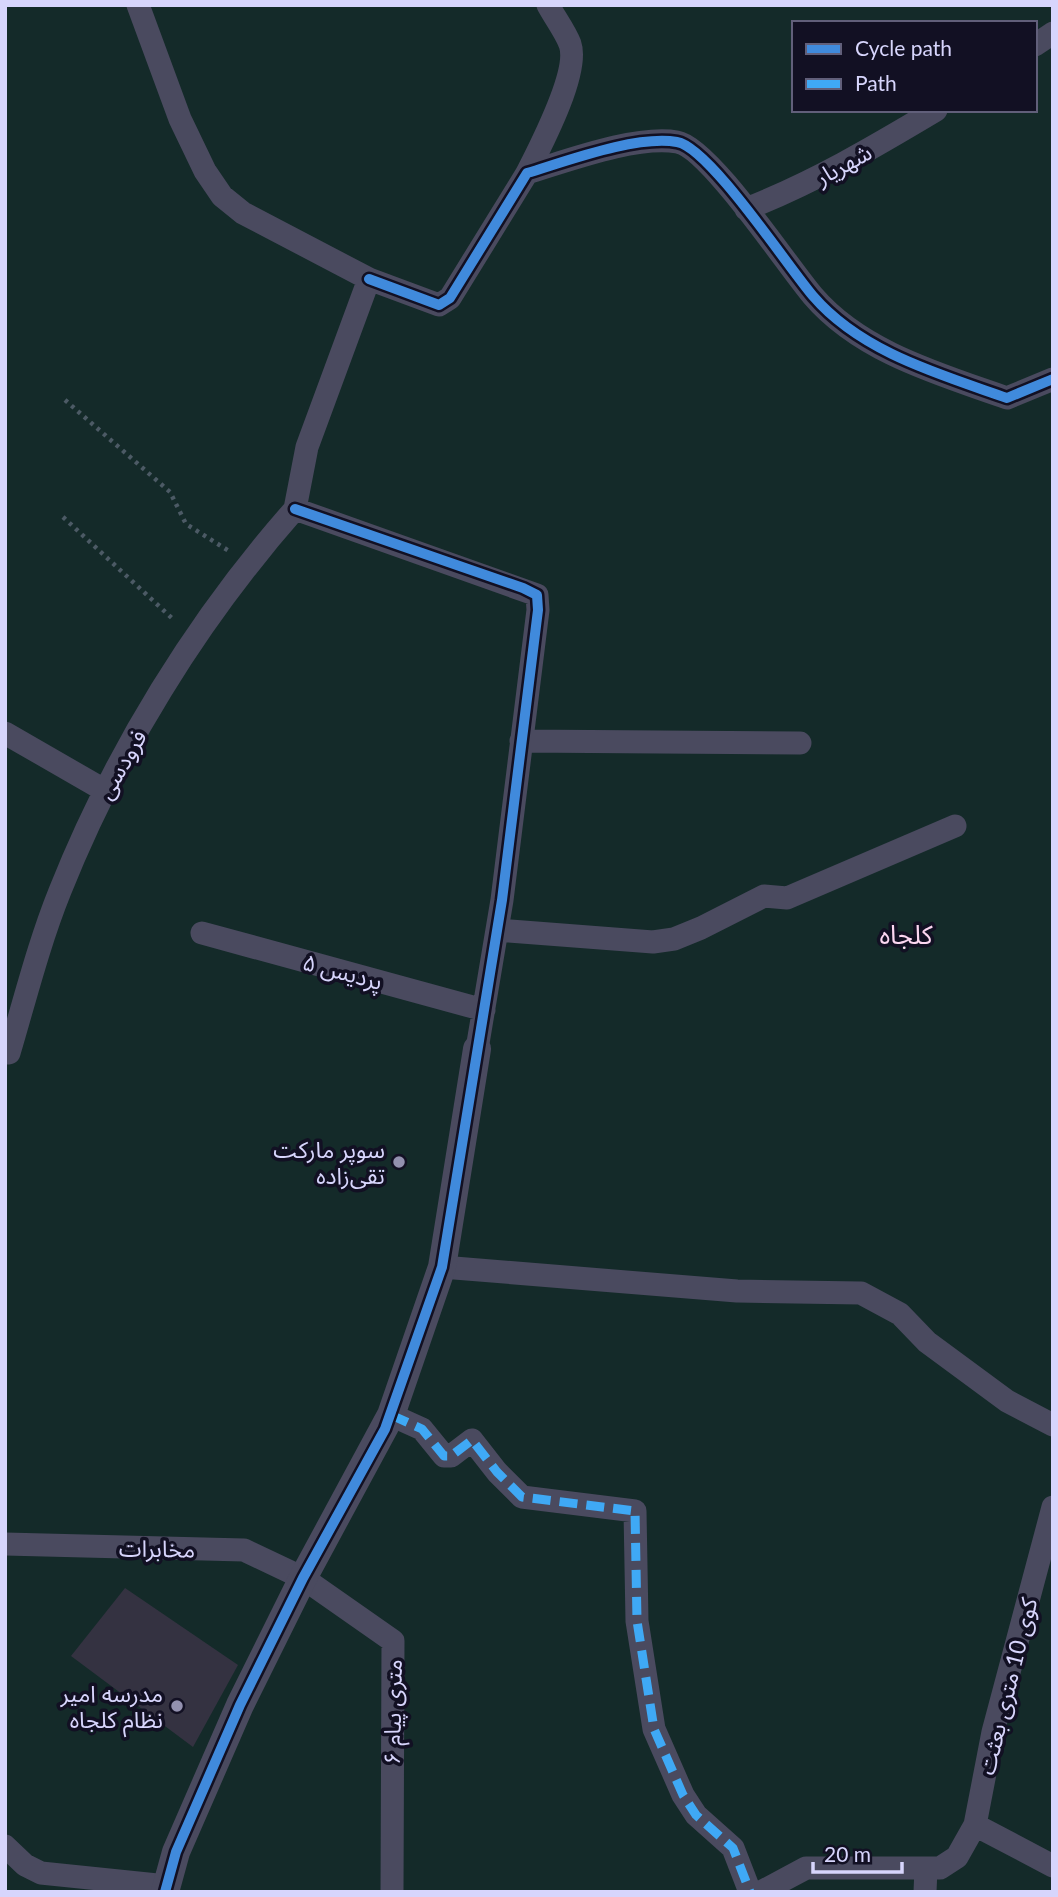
<svg xmlns="http://www.w3.org/2000/svg" width="1058" height="1897" font-family="Lato,'Noto Sans Arabic',sans-serif">
  <rect width="100%" height="100%" fill="#16141f"/>
  <path fill="#142a29" fill-rule="evenodd" d="M 5,5 L 1053,5 L 1053,1892 L 5,1892 ZM 794,23 L 1035,23 L 1035,110 L 794,110 Z"/>
  <path fill="#343241" d="M 125,1588 L 238,1665 L 193,1747 L 71,1656 Z"/>
  <g fill="none" stroke-linecap="round" stroke-linejoin="round">
    <path stroke="#4c5a65" stroke-width="4.5" stroke-dasharray="3.5 5" stroke-linecap="butt" d="M 65,400 L 170,492 L 186,524 L 229,551
      M 63,517 L 175,621"/>
    <path stroke="#4a4a5f" stroke-width="23" d="M 138,5 L 180,119 L 205,171 L 222,196 L 243,213 L 369,279 L 307,447 L 295,509
      M 1035,45 L 1053,33
      M 527,173 C 540,147 580,72 570,44 C 565,31 555,18 548,5
      M 746,209 C 813,183 874,147 936,110
      M 369,279 L 439,305 L 450,298 L 527,173 C 567,161 636,135 677,142 C 709,147 788,267 813,296 C 861,352 939,374 1007,398 L 1053,379
      M 295,509 L 537,595 L 538,610 L 502,900 L 477,1049
      M 5,733 L 104,790
      M 521,741 L 800,743
      M 497,930 L 653,942 L 674,939 L 701,928 L 764,896 L 787,898 L 955,826
      M 202,933 L 484,1010
      M 9,1053 C 25,999 39,943 60,891 C 115,753 197,620 295,509
      M 442,1267 L 737,1291 L 861,1293 L 900,1314 L 927,1342 L 1007,1401 L 1053,1425
      M 391,1415 L 422,1429 L 444,1456 L 451,1456 L 472,1440 L 497,1472 L 522,1497 L 635,1511 L 637,1621 L 654,1729 L 683,1795 L 696,1815 L 733,1848 L 750,1892
      M 5,1544 L 244,1550 L 303,1578 L 393,1641 L 392,1892
      M 975,1825 L 1053,1866
      M 5,1846 L 25,1865 L 41,1873 L 167,1886
      M 761,1892 L 806,1868 L 940,1868 L 957,1857 L 975,1825 L 993,1732 L 1053,1507
      M 925,1892 L 926,1868"/>
    <path stroke="#4a4a5f" stroke-width="28" d="M 165,1892 L 176,1852 L 240,1705 L 303,1578 L 391,1415 L 442,1267 L 477,1049"/>
    <path stroke="#3fa9f5" stroke-width="9" stroke-dasharray="18 9" stroke-linecap="butt" d="M 391,1415 L 422,1429 L 444,1456 L 451,1456 L 472,1440 L 497,1472 L 522,1497 L 635,1511 L 637,1621 L 654,1729 L 683,1795 L 696,1815 L 733,1848 L 750,1892"/>
    <defs>
      <path id="cycleway" d="M 369,279 L 439,305 L 450,298 L 527,173 C 567,161 636,135 677,142 C 709,147 788,267 813,296 C 861,352 939,374 1007,398 L 1053,379
        M 165,1892 L 176,1852 L 240,1705 L 303,1578 L 385,1429 L 442,1267 L 502,900 L 538,610 L 537,595 L 523,588 L 295,509"/>
    </defs>
    <use href="#cycleway" stroke="#121023" stroke-width="15"/>
    <use href="#cycleway" stroke="#408adc" stroke-width="10"/>
  </g>
  <g fill="#9391af" stroke="#121023" stroke-width="2.5">
    <circle cx="399" cy="1162" r="7"/>
    <circle cx="177" cy="1706" r="7"/>
  </g>
  <g text-anchor="middle" dominant-baseline="central" stroke-width="7" stroke-linejoin="round" paint-order="stroke">
    <g font-size="23" fill="#d7d5fc" stroke="#121023">
      <text transform="translate(843 164) rotate(-29)">شهریار</text>
      <text transform="translate(121 764) rotate(-60)">فرودسی</text>
      <text transform="translate(343 971) rotate(15)">پردیس ۵</text>
      <text transform="translate(157 1548) rotate(1)">مخابرات</text>
      <text transform="translate(1007 1686) rotate(-76)">کوی 10 متری بعثت</text>
      <text transform="translate(392 1712) rotate(-89)">۶ متری پیام</text>
    </g>
    <g font-size="23" fill="#d7d5fc" stroke="#121023" text-anchor="end">
      <text x="385" y="1149">سوپر مارکت<tspan x="385" dy="26">تقی‌زاده</tspan></text>
      <text x="163" y="1693">مدرسه امیر<tspan x="163" dy="26">نظام کلجاه</tspan></text>
    </g>
    <g font-size="26" fill="#fcd7f1" stroke="#121023">
      <text x="906" y="934">کلجاه</text>
    </g>
  </g>
  <rect width="1058" height="1897" fill="none" stroke="#d7d5fc" stroke-width="14"/>
  <rect x="792" y="21" width="245" height="91" fill="#121023" stroke="#615f7a" stroke-width="2"/>
  <rect x="806" y="44" width="35" height="10" fill="#408adc" stroke="#615f7a" stroke-width="2"/>
  <text x="855" y="56" font-size="21" fill="#d7d5fc">Cycle path</text>
  <rect x="806" y="79" width="35" height="10" fill="#3fa9f5" stroke="#615f7a" stroke-width="2"/>
  <text x="855" y="91" font-size="21" fill="#d7d5fc">Path</text>
  <path d="M813 1862v10h89v-10" fill="none" stroke="#d7d5fc" stroke-width="3.5"/>
  <text x="824" y="1862" font-size="21" fill="#d7d5fc" stroke="#121023" stroke-width="5" paint-order="stroke">20 m</text>
</svg>
